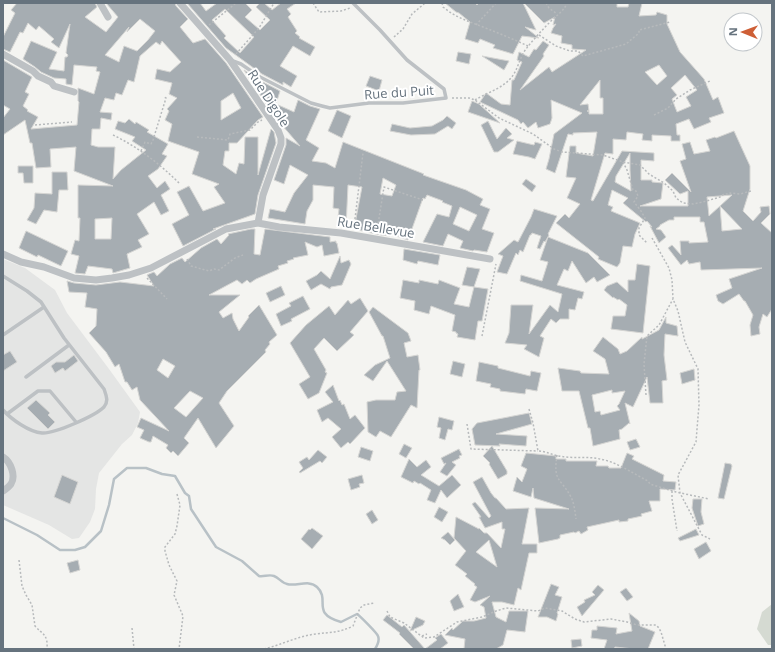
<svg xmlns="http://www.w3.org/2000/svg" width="775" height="652" font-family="'Open Sans',sans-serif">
  <rect width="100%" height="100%" fill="#f4f4f1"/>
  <path fill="#e4e5e4" d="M 3,259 L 25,268 L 55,290 L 67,313 L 109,369 L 140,412 L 138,423 L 132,435 L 122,444 L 99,473 L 96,489 L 95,509 L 90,522 L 79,538 L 72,539 L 49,525 L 3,505 Z"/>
  <path fill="#d5dad2" d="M 772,604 L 772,645 L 768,645 L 757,629 L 762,612 Z"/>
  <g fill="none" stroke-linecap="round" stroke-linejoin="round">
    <path stroke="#b8c1c6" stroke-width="2.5" d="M 3,518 L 37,535 L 60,550 L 75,550 L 85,547 L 101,531 L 109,505 L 114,479 L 127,468 L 146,468 L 162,474 L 175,476 L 185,493 L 189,496 L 191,509 L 216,547 L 242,561 L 259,576 C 264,577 269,574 274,576 C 279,578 282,583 287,584 C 296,587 309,579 317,587 C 331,600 310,613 341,622 L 357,614 C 360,616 377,633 378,636 C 380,641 377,646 375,649"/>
  </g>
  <path fill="#a6adb2" stroke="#d5d5d3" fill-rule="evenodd" d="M 17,3 L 95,3 L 97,7 L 85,17 L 106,32 L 118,17 L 106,3 L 175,3 L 176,6 L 188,19 L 180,27 L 193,43 L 205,39 L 226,63 L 263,117 L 258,120 L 237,143 L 229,143 L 229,151 L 225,151 L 223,165 L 236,174 L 239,163 L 244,164 L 245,137 L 258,137 L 258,175 L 271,129 L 274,132 L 276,143 L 258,195 L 255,214 L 213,229 L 216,229 L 183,246 L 172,224 L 189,215 L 177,192 L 189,186 L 203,211 L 225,203 L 214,187 L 219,184 L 192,174 L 199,152 L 168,141 L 172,124 L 165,120 L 169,111 L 167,109 L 177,98 L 169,94 L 172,83 L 155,79 L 157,69 L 170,72 L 181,62 L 162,41 L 160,45 L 156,42 L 140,56 L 134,82 L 128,80 L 122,95 L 116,93 L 114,100 L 105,98 L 100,112 L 112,113 L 111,120 L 101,118 L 100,129 L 92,129 L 91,145 L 98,147 L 115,147 L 113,179 L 121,170 L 146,150 L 132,141 L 135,137 L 115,129 L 118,121 L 125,123 L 129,119 L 135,124 L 136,122 L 149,130 L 147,132 L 168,144 L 162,154 L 167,156 L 158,169 L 148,176 L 157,188 L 165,181 L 170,189 L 161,195 L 169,211 L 161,215 L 154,202 L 137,214 L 149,234 L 138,240 L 142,247 L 127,254 L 130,268 L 113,273 L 112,269 L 88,266 L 85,274 L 75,273 L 79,256 L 71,254 L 75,240 L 79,241 L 80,218 L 78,218 L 78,185 L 113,186 L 74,171 L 76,147 L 50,149 L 51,167 L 36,168 L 32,143 L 30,143 L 25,120 L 3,135 L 3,118 L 10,109 L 3,105 L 3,60 L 32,77 L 25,92 L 29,94 L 23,106 L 28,110 L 27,111 L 38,117 L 31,129 L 77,125 L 79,102 L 78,101 L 78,88 L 94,94 L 100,72 L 96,71 L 97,67 L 74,65 L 72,85 L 66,84 L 66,79 L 54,78 L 41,72 L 35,67 L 23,59 L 31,41 L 57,52 L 49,69 L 64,71 L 65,57 L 67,57 L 68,55 L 66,53 L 70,24 L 59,48 L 51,42 L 54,39 L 39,26 L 36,30 L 28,23 L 23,33 L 20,32 L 10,52 L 3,49 L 3,37 L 15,13 L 11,10 ZM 140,19 L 155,31 L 148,40 L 137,51 L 124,46 L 119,62 L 105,55 L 129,27 L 127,32 ZM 233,93 L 241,108 L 221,120 L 221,101 ZM 112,218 L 111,239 L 95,239 L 95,219 Z
    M 187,3 L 200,3 L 206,11 L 217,3 L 245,3 L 252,10 L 245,17 L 260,30 L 270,20 L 256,7 L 260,3 L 264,3 L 272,10 L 281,3 L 296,3 L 287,9 L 291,14 L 288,17 L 297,31 L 295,33 L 300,37 L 299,38 L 315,47 L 310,56 L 293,46 L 280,66 L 297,76 L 291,87 L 283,82 L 283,85 L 262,74 L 226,48 ZM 225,9 L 254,37 L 240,53 L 224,38 L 226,36 L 212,20 Z
    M 445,3 L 475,3 L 477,5 L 479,3 L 523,3 L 536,30 L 525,27 L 539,38 L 522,36 L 513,54 L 493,48 L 495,45 L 480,39 L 478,43 L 465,39 L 470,22 L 459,13 L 456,12 Z
    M 524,3 L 617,3 L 617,7 L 628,7 L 629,3 L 642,3 L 639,16 L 656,15 L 657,12 L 667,15 L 667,24 L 680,52 L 704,79 L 713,100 L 718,97 L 724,113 L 709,118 L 711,122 L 694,129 L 689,119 L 676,124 L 677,135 L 680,135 L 680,141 L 671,141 L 671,136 L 652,135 L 652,141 L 642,140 L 643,134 L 627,132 L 626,140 L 613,139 L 613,154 L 605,153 L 591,200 L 593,201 L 622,151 L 654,153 L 654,161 L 641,160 L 641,180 L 652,180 L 652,182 L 663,183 L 661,199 L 640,206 L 688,206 L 688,191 L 680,194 L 665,180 L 672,173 L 691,192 L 680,161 L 686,159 L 682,144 L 690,142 L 694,154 L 710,151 L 706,140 L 715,137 L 716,138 L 734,131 L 750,166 L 750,189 L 743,211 L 753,221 L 761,212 L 760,207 L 769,206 L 770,214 L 761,223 L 772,233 L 772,309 L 767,317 L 763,314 L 759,327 L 760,334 L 751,336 L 750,325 L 753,315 L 745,301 L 744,301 L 739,294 L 723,304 L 718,301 L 716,295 L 732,288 L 729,279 L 762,268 L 701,270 L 700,262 L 689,264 L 687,260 L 681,265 L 668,248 L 672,245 L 681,255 L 680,241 L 689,241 L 689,243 L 708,242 L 704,222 L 700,222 L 700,217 L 674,217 L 674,220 L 669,220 L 660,225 L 660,226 L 656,229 L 661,230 L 666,237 L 659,243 L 650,226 L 652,227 L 647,221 L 646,222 L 623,203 L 628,198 L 612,190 L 608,205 L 613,207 L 611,211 L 640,223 L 635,234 L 632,247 L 623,246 L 620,263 L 617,267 L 598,259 L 599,257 L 556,223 L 565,214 L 569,218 L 580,204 L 567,198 L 576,178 L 566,177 L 570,146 L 576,146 L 576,153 L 593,156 L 597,132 L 573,133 L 573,135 L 568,134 L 555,173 L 546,169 L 549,159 L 554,134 L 582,113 L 551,100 L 552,118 L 550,124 L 538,128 L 536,122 L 528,128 L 523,122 L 521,124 L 518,120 L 480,102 L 486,93 L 501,104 L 510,105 L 512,80 L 514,80 L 522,62 L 517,60 L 519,52 L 529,57 L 534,49 L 536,50 L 543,41 L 549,45 L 543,54 L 544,56 L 520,90 L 549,67 L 552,72 L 586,50 L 572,49 L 572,45 L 561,43 L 562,36 L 551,33 L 553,28 L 556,24 L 553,25 L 555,17 L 544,23 ZM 659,65 L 667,76 L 657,85 L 645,72 ZM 685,75 L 697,90 L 686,97 L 691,106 L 677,112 L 672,99 L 677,95 L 671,88 ZM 600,80 L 600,98 L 603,98 L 603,114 L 589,114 L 589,111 L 587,111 L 589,111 L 588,104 L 580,105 ZM 630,153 L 630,170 L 631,191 L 615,182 L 616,176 ZM 732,195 L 720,206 L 709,216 L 707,197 ZM 720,206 L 742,229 L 722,231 Z
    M 458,52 L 471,54 L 469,64 L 456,61 Z
    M 482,56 L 509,61 L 504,70 Z
    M 244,70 L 259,80 L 280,91 L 276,104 L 294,112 L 298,100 L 310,106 L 320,109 L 306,140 L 319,148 L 312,161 L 326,163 L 335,168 L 343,142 L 424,174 L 423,175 L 466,190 L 483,199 L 480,205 L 490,209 L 482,229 L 494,233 L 487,252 L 474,250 L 473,251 L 460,248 L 463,241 L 448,234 L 443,246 L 423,242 L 437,214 L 449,217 L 452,206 L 442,202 L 443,201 L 427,195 L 425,199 L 423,198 L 408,240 L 391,234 L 390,236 L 381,235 L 354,229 L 362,187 L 348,185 L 346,227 L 337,226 L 339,209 L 333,208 L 334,187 L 313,185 L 313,200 L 307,211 L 305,224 L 268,218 L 270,209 L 285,212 L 294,193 L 308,175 L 290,165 L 284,184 L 274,180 L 286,145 L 286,138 L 300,146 L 275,117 L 278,105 L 271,111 ZM 383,178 L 396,185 L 392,196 L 380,194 ZM 460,207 L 477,215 L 469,231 L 453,224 Z
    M 370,76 L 382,80 L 379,91 L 366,86 Z
    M 472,101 L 479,104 L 500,123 L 468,112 Z
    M 337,110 L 351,116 L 342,138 L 328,131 Z
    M 447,116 L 456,123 L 452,129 L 448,126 L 435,134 L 411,135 L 390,131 L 392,124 L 410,128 L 432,126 L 443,120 Z
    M 488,121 L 497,139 L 506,128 L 512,134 L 507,138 L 514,140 L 498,152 L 494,152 L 481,125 Z
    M 517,141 L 534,145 L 535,142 L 542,144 L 535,159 L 529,157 L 513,154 Z
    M 18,166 L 33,166 L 33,183 L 24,183 L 23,173 L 18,173 Z
    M 52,172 L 67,172 L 68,190 L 59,190 L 57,212 L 44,210 L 36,224 L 27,220 L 34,208 L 35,193 L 52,194 Z
    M 526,179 L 536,186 L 532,192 L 522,184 Z
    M 534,209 L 557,216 L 548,234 L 549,235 L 545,242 L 544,241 L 540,249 L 537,248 L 541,236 L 532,233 L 531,235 L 530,235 L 523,252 L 520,250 L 518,255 L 516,253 L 507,274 L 497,272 L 503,256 L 498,254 L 514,240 L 518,242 L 531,217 Z
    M 251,229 L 255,229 L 254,254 L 260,255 L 265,229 L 330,237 L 330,242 L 336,241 L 336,243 L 337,243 L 339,253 L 324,256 L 322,245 L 317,247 L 305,242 L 308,255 L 293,258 L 294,259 L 287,261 L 288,263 L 278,266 L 279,269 L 256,279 L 250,283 L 247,280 L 242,284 L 237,280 L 209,295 L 240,295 L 219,312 L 223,318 L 232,313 L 233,319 L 239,331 L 249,317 L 248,316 L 259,305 L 277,335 L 269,342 L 270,344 L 265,350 L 266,352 L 227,391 L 219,403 L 234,426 L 216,448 L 198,418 L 184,438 L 189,443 L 178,456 L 173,451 L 171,453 L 166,448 L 168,445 L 153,436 L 151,442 L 149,442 L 140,438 L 144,430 L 137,427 L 141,418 L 169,431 L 140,400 L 137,387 L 132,390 L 127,382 L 125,382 L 119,364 L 115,367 L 106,352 L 89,333 L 96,326 L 97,309 L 85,307 L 87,293 L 69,292 L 67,281 L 74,283 L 96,285 L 120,282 L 154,286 L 147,275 L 149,274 L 154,272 L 157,276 L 170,264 L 182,258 L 185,262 L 201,248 L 217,239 L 221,244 L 229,235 L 228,234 ZM 163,359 L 175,366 L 168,378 L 157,370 ZM 190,391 L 203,398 L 186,417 L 174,408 Z
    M 26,231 L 68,251 L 61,266 L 38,255 L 37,257 L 19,248 Z
    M 548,237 L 588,253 L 610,275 L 597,282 L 594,277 L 586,283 L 572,261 L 568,271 L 564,269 L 557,285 L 584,292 L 582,299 L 578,298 L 575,310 L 569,309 L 569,319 L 560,319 L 556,323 L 551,319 L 540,336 L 544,338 L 539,357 L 524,349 L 527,345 L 505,343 L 509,333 L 511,305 L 533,305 L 529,334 L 550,305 L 558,312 L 562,294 L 520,281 L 521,275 L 542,281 L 548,262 L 540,260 Z
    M 404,249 L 440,255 L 438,265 L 418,261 L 417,264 L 403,260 Z
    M 340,256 L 341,263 L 349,260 L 351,264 L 342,285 L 331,287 L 330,289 L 321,284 L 311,290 L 306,281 L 317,275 L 321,271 L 330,279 Z
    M 637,264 L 650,266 L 643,333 L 611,329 L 613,316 L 625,316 L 627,305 L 619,299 L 618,300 L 613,297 L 613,298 L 604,290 L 607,286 L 617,282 L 628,292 L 628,280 L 635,280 Z
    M 467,267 L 480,269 L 474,287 L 462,285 Z
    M 403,280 L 419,283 L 419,280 L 438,284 L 439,280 L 460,288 L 454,304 L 469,307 L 474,287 L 488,289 L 482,321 L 478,321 L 475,340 L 457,337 L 458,334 L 456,333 L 456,332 L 452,331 L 455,315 L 431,306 L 429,314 L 414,310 L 415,301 L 400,298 Z
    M 281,286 L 285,295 L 270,302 L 266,293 Z
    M 303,296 L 310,309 L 291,319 L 292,321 L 281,326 L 276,314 L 291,306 L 289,303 Z
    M 360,298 L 368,311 L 350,332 L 354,335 L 337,351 L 324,338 L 314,349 L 326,370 L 325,372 L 327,373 L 319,393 L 308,399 L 299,384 L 310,377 L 290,343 L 306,325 L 329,306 L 335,315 L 348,300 L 351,304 Z
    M 373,307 L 408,333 L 411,341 L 404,343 L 407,357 L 418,355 L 420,370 L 419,370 L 417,408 L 411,405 L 391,437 L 380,431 L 376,437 L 368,432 L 367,402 L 376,400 L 395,400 L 397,392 L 406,391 L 387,361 L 373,381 L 364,375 L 375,365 L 390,358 L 383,336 L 382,336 L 369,312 Z
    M 666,317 L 666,323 L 677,326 L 678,336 L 665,334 L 664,355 L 667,380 L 662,381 L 663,403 L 650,403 L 647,377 L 633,407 L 625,403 L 630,424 L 629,423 L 622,429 L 619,430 L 620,439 L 593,446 L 590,428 L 588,428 L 579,391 L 562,391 L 558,368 L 580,371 L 581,373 L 609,374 L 605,359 L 593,351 L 603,337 L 618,349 L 620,354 L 627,351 L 642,337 L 642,339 L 659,330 ZM 612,390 L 612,393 L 625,391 L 619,404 L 617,406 L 620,410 L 601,415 L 600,411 L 595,412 L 592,395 Z
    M 10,351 L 17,362 L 3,371 L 3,355 Z
    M 74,355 L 78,361 L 65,371 L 63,368 L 55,373 L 51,366 L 56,362 L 65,362 Z
    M 453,361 L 465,364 L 462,377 L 450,374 Z
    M 479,362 L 498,366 L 498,368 L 530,376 L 531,371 L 541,373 L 537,391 L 526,389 L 525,394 L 500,391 L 500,389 L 490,387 L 491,384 L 476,381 Z
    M 694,369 L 695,380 L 682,384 L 680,373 Z
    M 333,385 L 339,401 L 340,400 L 342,405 L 344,404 L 350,419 L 355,415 L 365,428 L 350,444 L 348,442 L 341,448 L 332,437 L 341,429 L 328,418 L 322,422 L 317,410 L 333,402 L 325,392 Z
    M 36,400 L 50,413 L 48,415 L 55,422 L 48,429 L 27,408 Z
    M 529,413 L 532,424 L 496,434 L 527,436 L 526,446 L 499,444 L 500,446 L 475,445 L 472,429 L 477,423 Z
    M 439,417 L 454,421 L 452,430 L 448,429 L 445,440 L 439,438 L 441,428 L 437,427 Z
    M 636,439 L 640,447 L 630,450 L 627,442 Z
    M 404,444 L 412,448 L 406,458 L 399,454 Z
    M 492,446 L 507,471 L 507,474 L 498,479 L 489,464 L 490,463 L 483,456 Z
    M 361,447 L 373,451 L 370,461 L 358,457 Z
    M 459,449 L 462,455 L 459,456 L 460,458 L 452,462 L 456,465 L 447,476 L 440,472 L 446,463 L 444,464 L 441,458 Z
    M 318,450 L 327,457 L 322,463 L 320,461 L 300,473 L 299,472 L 303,468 L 299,462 L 307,457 L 309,460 Z
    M 526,453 L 556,456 L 556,459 L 566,459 L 566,461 L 597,461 L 596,466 L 608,466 L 609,468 L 621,468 L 627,453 L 634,456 L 632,459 L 664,475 L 663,481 L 676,482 L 675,490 L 660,489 L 660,501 L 649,501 L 652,511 L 641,514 L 642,516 L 628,519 L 628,521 L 619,522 L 619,520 L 587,527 L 588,530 L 581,534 L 579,531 L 575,533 L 574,532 L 560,535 L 560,538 L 558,539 L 539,543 L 535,508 L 569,509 L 534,498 L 533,488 L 531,497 L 513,491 L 517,477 L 522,482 L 527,469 L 521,466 Z
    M 409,459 L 417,467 L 426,460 L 431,467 L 421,475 L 439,486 L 452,475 L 461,485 L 447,498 L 441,490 L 435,503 L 427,500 L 431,490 L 420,483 L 419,484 L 414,481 L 413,483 L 401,477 Z
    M 725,463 L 731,464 L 732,466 L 724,499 L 718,498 Z
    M 62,475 L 78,482 L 70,504 L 54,497 Z
    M 362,475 L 364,483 L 359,484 L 360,487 L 351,490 L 348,479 Z
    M 482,477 L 491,493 L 495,498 L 496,498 L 506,509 L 529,508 L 522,544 L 537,544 L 537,553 L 529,553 L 521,590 L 518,588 L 514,605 L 502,602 L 492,602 L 496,617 L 506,622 L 509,611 L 528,611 L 525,632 L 507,630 L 503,645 L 496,649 L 464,649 L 465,639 L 445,635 L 452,628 L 453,630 L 463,621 L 474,621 L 486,618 L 484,607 L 480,605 L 490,596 L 475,602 L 470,600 L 477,587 L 474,585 L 475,584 L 465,576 L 467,574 L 455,565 L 466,551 L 454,538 L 456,517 L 479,529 L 479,528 L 484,533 L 487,533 L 501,548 L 505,529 L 502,529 L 502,522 L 485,528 L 479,517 L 481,517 L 472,504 L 475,502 L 489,518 L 491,516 L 473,482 ZM 489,540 L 497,567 L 476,552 Z
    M 693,499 L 702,499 L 701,512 L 704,524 L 698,526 L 692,508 Z
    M 439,507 L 448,512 L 442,522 L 434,517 Z
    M 372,510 L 378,520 L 372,524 L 366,514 Z
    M 312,528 L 323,536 L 312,549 L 301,539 L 309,529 L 310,530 Z
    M 696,529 L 699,535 L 680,541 L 678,538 Z
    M 448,532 L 455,540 L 450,545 L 445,540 L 441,538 Z
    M 706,542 L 711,551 L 699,559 L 694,549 Z
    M 78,560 L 80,570 L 70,573 L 67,563 Z
    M 551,584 L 559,587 L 555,595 L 562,597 L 557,613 L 558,614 L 556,621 L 547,617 L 538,617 Z
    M 598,585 L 604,590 L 582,616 L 577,607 L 585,602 L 584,600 L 595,595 L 592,592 Z
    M 626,588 L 633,597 L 627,601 L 620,592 Z
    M 458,594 L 464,607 L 454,611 L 450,601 Z
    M 629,613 L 639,621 L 640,626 L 655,632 L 648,649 L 634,649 L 615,647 L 614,649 L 604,649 L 607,640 L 591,638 L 592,630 L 597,630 L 597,626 L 617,628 L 616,634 L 632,631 Z
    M 387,615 L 402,627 L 404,625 L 425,649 L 437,640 L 435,638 L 441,634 L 448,643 L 440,649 L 414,649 L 399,634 L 400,633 L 383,620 Z
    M 416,617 L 425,621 L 423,625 L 410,631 Z
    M 581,639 L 582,646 L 572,648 L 571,640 Z"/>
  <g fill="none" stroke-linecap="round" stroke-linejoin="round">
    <path stroke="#b7babc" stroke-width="1.5" stroke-dasharray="2 2" stroke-linecap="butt" d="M 313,3 L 319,12 L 341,11 L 350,8
      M 442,3 L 443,7 C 456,18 471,22 488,29 C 501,34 515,40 528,46
      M 546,3 L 549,8 L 557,14
      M 209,25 L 236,3
      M 476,25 L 496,3
      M 539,35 L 556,46 L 570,51 L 578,51 L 583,56 L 626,44 L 639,33 L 639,30 L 670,22
      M 394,37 L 403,29 L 412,14 L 425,3
      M 236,54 L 259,28 L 274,3
      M 452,98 L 469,98 L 475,100 L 499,118 L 533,134 L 554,149 L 562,152 L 603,155 L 623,162 L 640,165 L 649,174 L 664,183 L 673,191 L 676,198 L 683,203 L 693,204 L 703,202 L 720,197 L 724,194 L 729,194 L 730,193 L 740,194 L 751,191
      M 475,100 C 486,93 501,89 510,79 C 518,71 519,58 526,49 C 533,40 542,30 551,21 C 557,15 564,11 567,3
      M 654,115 L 668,108 L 676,99 L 690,90 L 710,81
      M 35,125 L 72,122
      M 113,135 C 138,147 160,164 180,184
      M 197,137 L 228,140 L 230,134 L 250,130 L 258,122 L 262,120
      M 141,151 L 145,142 L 151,144 L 153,140 L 166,98 L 164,97
      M 623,162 L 627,170 L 633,190 L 636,191 L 638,196 L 634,202 L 641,211 L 645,218 L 639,228 L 639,235 L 647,243
      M 354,227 L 363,153
      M 377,231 L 384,187 L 423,200
      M 652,238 L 669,268 L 672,280 L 673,299 L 678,311 L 685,342 L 698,369 L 699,405 L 697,429 L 696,442 L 678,475 L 680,493 L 702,535 L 710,539
      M 187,259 L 191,266 L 209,271 L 214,269 L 219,270 L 235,258 L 243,255
      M 147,278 L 167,299
      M 482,336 L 496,264
      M 646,395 L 644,364 L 647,336 L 659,325 L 673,299
      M 529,409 L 533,423 L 538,451 C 546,451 552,455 559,456 C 573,459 587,456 600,459 C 617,462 632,473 648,481 L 650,484 L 653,485 L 676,492 L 709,499
      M 467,424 L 471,449 L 538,451
      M 557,455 C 553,482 560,477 571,497 C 574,503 575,511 576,519
      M 672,491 L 672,499 L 677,531
      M 177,494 L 180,505 L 177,526 L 175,534 L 165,547 L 165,551 L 169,565 L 177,581 L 174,595 L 183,616 L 179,649
      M 19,560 L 22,586 L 26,595 L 32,605 L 35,626 C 43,635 48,634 47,649
      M 387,611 L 390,617 L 404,623 L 424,638 L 434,637 L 457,622 L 482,617 L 496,611 L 506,608 L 538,611 L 545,608 L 562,611 L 575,619 L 584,622 L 611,619 L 627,622 L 637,625 L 656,625 L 659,628 L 661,632 L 666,649
      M 132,628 L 134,649
      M 422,636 L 427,634
      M 264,649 C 281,645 298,636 316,634 C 330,632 339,633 353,626 L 360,608 L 364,605 L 374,603"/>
    <path stroke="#bdc1c4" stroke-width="3.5" d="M 233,61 L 241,64 L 260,77 L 311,103 L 322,106 L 330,108 L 369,103 L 403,103 L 446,98 L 444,89 L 407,60 L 380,30 L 353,3
      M 3,276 L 27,291 L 41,302 L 64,338 L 104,389 C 106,395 109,401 104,407 C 95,416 54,434 42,433 C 29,432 11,419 3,410
      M 3,335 L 44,307
      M 26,377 L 69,345
      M 7,414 L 38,391 L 50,391 L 76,422"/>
    <path stroke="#bdc1c4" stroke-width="7" d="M 100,3 L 108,17
      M 180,3 L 230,60 L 278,130 L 281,138 L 281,144 L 263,195 L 258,223
      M 3,54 L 33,71 L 38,76 L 51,82 L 54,86 L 74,92
      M 3,254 L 21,262 L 44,267 L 74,278 L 96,280 L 112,278 L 129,275 L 151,268 L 226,229 L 258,223 L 279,227 L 341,233 L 490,259
      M 3,457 C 11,462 16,476 11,484 C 9,487 6,489 3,491"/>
  </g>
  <g text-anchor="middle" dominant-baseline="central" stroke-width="4" stroke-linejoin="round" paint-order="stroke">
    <g font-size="13" fill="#66737e" stroke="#fff">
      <text transform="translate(399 92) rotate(-4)">Rue du Puit</text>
      <text transform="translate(269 98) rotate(57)">Rue Digole</text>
      <text transform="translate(376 227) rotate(9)">Rue Bellevue</text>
    </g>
  </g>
  <rect width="775" height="652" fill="none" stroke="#66737e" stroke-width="8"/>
  <g transform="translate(743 32) rotate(271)"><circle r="19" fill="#ffffff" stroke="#c2c7cb"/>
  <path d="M0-3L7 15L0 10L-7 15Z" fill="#ce5f36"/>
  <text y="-6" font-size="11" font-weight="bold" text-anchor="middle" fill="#66737e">N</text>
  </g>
</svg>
